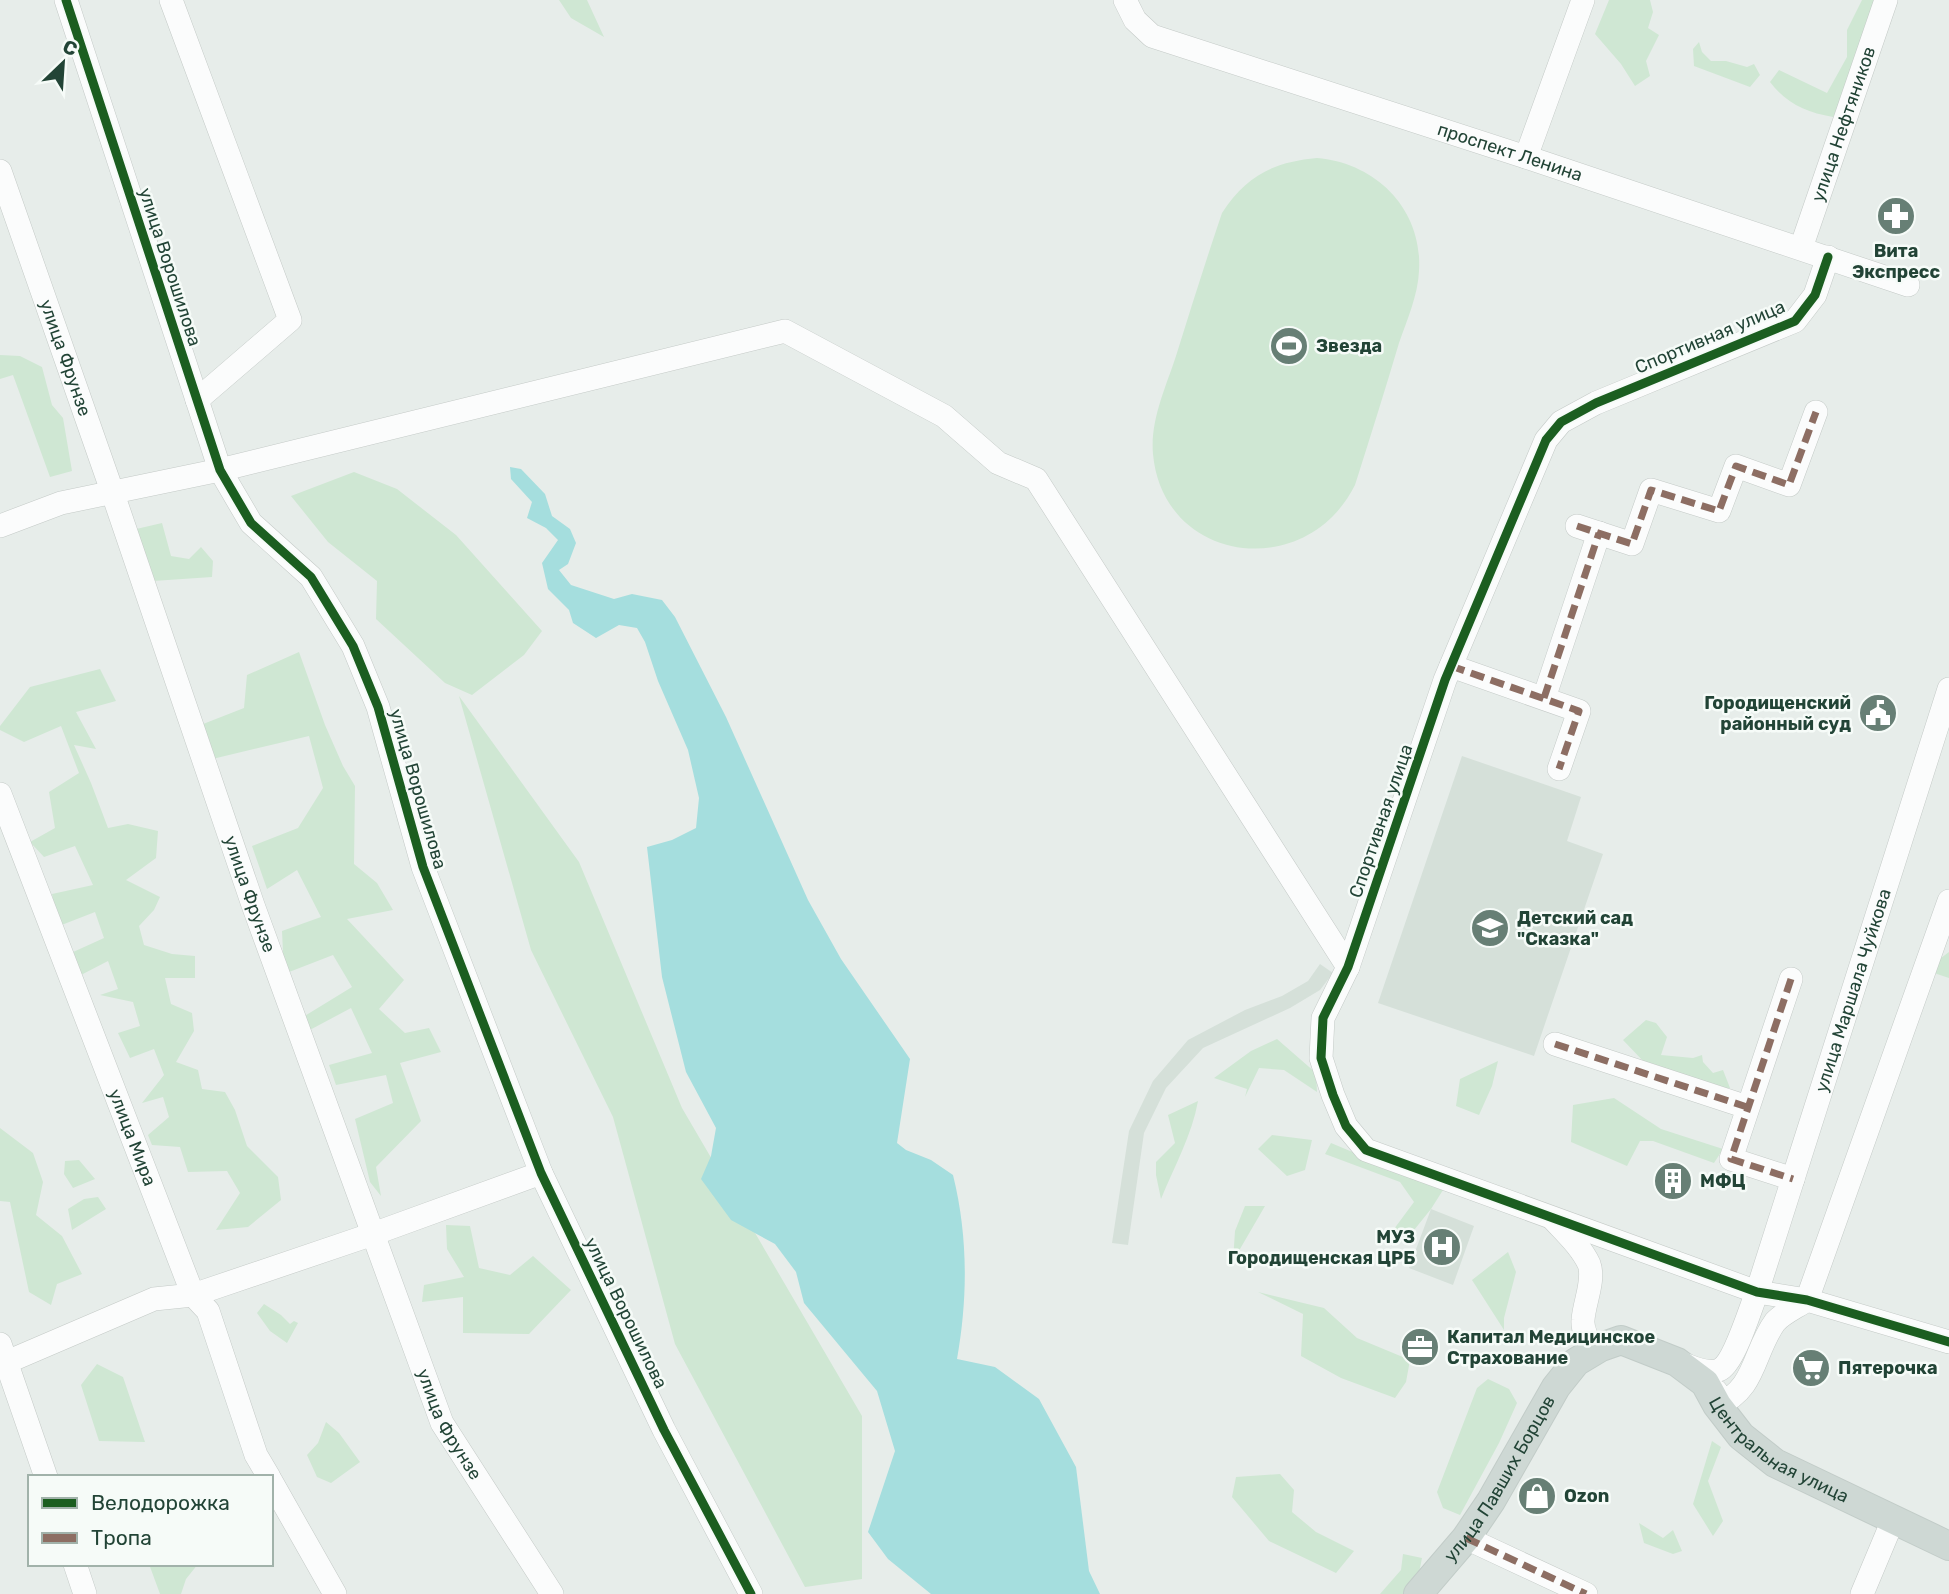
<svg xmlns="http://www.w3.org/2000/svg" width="1949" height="1594" font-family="Rubik,sans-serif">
  <rect width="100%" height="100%" fill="#e7edea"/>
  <path fill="#d5e0d9" d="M 1462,756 L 1581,797 L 1567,841 L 1603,854 L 1534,1056 L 1378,1003 Z
    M 1320,964 L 1333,973 L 1320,990 L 1290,1008 L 1203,1048 L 1166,1088 L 1144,1133 L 1128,1245 L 1112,1243 L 1129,1131 L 1153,1081 L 1188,1040 L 1245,1010 L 1282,996 L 1308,981 Z
    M 1431,1209 L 1474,1226 L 1453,1285 L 1409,1268 Z"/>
  <path fill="#cfe7d3" d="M 559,0 L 587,0 L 604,37 L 571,18 Z
    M 1609,0 L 1650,0 L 1653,12 L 1648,28 L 1659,35 L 1646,61 L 1650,76 L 1635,86 L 1621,64 L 1595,34 Z
    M 1862,0 L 1878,0 L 1843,100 L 1833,117 C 1806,112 1787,104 1770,82 L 1779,70 L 1827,93 L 1847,57 L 1847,30 Z
    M 1699,42 L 1702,52 L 1711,61 L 1726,61 L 1747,67 L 1754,64 L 1760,75 L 1750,87 L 1694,66 L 1693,49 Z
    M 1317,158 C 1376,163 1423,209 1419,271 C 1418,295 1407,320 1399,343 C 1385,390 1370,438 1355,485 C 1306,583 1163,564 1153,454 C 1150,420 1166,387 1176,356 C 1191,308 1206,260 1222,213 C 1246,176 1273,162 1317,158 Z
    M 0,355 L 20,356 L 42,367 L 52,405 L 63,418 L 72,471 L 50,477 L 13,375 L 0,379 Z
    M 354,472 L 397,489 L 456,535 L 542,631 L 524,655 L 472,695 L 445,683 L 376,619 L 377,581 L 328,542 L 291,496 Z
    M 162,523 L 171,556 L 189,559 L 201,547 L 213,561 L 212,577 L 153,581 L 132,530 Z
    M 299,652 L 325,725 L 343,766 L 355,786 L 354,864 L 377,883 L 393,910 L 347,919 L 404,980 L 379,1009 L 405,1033 L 429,1028 L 441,1052 L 400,1063 L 421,1121 L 376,1167 L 381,1196 L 370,1182 L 355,1119 L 393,1103 L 386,1075 L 336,1085 L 329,1065 L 372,1053 L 351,1008 L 306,1032 L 303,1017 L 352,987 L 333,955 L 284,974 L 282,931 L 321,917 L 297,870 L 267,889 L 252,846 L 298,828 L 323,788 L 309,736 L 204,761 L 198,726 L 244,708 L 247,675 Z
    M 100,669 L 116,701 L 76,712 L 96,749 L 74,745 L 91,783 L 108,828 L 128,824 L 158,831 L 156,858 L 126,880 L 160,897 L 154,910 L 139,926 L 144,945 L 172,954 L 195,956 L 195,978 L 165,978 L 171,1004 L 192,1013 L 194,1031 L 176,1062 L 198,1070 L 202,1089 L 225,1092 L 235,1110 L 247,1146 L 278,1177 L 281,1200 L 248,1227 L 216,1230 L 240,1193 L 227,1171 L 188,1172 L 180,1147 L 152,1145 L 148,1135 L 169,1117 L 163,1097 L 142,1103 L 164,1075 L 154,1049 L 130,1058 L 118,1033 L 140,1026 L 133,1002 L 100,995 L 118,989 L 108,961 L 79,976 L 71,953 L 104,938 L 95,912 L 59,926 L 52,894 L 93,885 L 75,846 L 44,857 L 30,842 L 55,828 L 49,792 L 79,773 L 61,726 L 24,742 L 0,730 L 0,726 L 30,687 Z
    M 459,696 L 579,862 L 682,1108 L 862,1416 L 862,1579 L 805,1587 L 675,1344 L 613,1117 L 531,950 Z
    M 1949,952 L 1949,978 L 1925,970 Z
    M 1646,1020 L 1656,1023 L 1667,1037 L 1661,1055 L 1693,1058 L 1702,1055 L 1703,1062 L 1713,1073 L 1723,1070 L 1730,1088 L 1716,1088 L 1645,1063 L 1623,1040 Z
    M 1277,1039 L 1316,1073 L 1317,1092 L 1284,1070 L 1259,1068 L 1245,1097 L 1247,1089 L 1214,1078 L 1251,1051 Z
    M 1498,1061 L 1492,1086 L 1479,1115 L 1456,1106 L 1460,1079 Z
    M 1614,1098 L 1661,1129 L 1723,1149 L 1714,1163 L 1653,1141 L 1640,1141 L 1627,1166 L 1571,1142 L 1573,1105 Z
    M 1198,1101 C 1192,1135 1174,1167 1161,1199 L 1156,1175 L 1156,1162 L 1175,1143 L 1168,1115 Z
    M 0,1128 L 33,1153 L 43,1182 L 36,1215 L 62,1236 L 82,1274 L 57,1284 L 51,1305 L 29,1292 L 10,1202 L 0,1201 Z
    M 1272,1135 L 1312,1140 L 1305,1170 L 1287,1176 L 1258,1149 Z
    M 1331,1143 L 1443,1190 L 1431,1209 L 1406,1240 L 1394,1229 L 1414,1202 L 1400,1182 L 1325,1154 Z
    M 79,1160 L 95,1179 L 73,1188 L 64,1174 L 65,1161 Z
    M 98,1197 L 106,1209 L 72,1230 L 68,1209 L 84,1199 Z
    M 1245,1206 L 1265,1206 L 1233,1261 L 1235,1231 Z
    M 446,1225 L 470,1226 L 479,1268 L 510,1275 L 533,1256 L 571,1290 L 529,1334 L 463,1333 L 463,1297 L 422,1302 L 424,1285 L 464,1277 L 447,1249 Z
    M 1508,1252 L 1516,1272 L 1504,1318 L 1504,1330 L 1472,1280 Z
    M 1258,1292 L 1324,1308 L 1357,1338 L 1410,1360 L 1406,1382 L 1395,1398 L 1341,1378 L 1301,1356 L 1303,1314 Z
    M 264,1304 L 281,1315 L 290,1324 L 294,1321 L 298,1323 L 287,1343 L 270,1331 L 257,1313 Z
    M 97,1364 L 123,1377 L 145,1442 L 99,1441 L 81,1385 Z
    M 1488,1379 L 1509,1389 L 1517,1403 L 1499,1443 L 1460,1515 L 1443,1508 L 1437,1492 L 1477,1388 Z
    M 326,1422 L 339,1433 L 360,1462 L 331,1483 L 317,1477 L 307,1455 L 318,1443 Z
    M 1712,1441 L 1721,1447 L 1708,1481 L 1723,1521 L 1713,1536 L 1693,1504 Z
    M 1280,1474 L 1294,1490 L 1292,1512 L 1316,1532 L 1354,1551 L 1336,1573 L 1269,1541 L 1232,1497 L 1236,1477 Z
    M 1639,1523 L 1663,1538 L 1673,1530 L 1682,1551 L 1673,1554 L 1644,1543 Z
    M 1403,1554 L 1422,1558 L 1417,1583 L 1405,1594 L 1380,1594 L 1401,1570 Z
    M 149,1564 L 198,1564 L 186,1579 L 181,1594 L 160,1594 Z"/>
  <path fill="#a5dede" d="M 510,467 L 521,469 L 545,494 L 552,516 L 570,529 L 576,543 L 568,564 L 559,570 L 571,585 L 614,599 L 632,594 L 662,600 L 675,617 L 726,717 L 808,900 L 841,959 L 910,1059 L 897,1143 L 906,1150 L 931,1160 L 953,1175 C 968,1235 968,1298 957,1359 L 995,1367 L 1039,1399 L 1076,1467 L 1089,1571 L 1100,1594 L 931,1594 L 888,1559 L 868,1532 L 895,1451 L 877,1391 L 804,1303 L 796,1272 L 775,1244 L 731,1220 L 701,1179 L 711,1156 L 716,1128 L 686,1072 L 662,977 L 647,847 L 672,840 L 696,828 L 699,798 L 688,750 L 658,681 L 645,642 L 637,628 L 619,625 L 596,638 L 573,623 L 569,610 L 548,589 L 542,563 L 558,540 L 546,528 L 527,518 L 532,502 L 511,479 Z"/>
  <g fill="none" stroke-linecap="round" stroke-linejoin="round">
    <defs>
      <g id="minor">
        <path d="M 66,0 L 220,470 L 251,523 L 311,577 L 353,646 L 378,707 L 423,867 L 541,1173 L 664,1430 L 751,1594"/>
        <path d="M 171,0 L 290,320 L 197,400"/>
        <path id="s1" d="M 1125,0 L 1135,20 L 1152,36 L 1526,157 L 1908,285"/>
        <path d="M 1526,157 L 1583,0"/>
        <path id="s2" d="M 0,171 L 112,491 L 253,905 L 442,1423 L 552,1594"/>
        <path id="s3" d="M 1801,248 L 1886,0"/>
        <path d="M 1828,257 L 1815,295 L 1795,321 L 1596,403 L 1561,422 L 1546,440 L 1445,680 L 1348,967 L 1323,1018 L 1321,1058 L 1333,1095 L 1346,1126 L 1366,1150 L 1757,1292 L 1807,1300 L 1949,1342"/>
        <path d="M 0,526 L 61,503 L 220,470 L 785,331 L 944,416 L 998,463 L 1036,479 L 1348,967"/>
        <path d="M 1577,526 L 1632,544 L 1651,490 L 1719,511 L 1736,466 L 1789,485 L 1816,412"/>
        <path d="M 1451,666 L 1579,711 L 1559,769"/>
        <path d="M 1544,698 L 1599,533"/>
        <path id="s4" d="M 0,794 L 193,1295 L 208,1311 L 256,1455 L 269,1477"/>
        <path d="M 1791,979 L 1731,1159 L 1793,1179"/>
        <path d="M 1555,1044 L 1747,1107"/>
        <path d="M 1554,1220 C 1566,1233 1581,1247 1589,1264 C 1595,1280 1584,1303 1583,1320 C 1582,1331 1589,1342 1594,1351"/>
        <path d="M 1807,1300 L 1949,901"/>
        <path d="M 0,1344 L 46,1477"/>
        <path d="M 7,1362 L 154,1299 L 193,1295 L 373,1234 L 541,1173"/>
        <path id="s5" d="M 1681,1363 C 1692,1367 1707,1375 1719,1370 C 1734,1364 1750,1309 1757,1292 L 1949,689"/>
        <path d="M 1716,1391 L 1717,1405 C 1756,1390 1753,1352 1775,1322 C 1783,1313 1797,1307 1807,1300"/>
        <path d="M 271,1481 L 335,1594"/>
        <path d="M 1466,1538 L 1586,1594"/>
        <path d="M 75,1564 L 85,1594"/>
        <path d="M 1862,1594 L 1893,1520"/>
      </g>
      <g id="major">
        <path id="s6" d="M 1418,1594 L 1466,1538 L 1491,1501 L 1556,1387 L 1576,1362 L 1601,1347 L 1621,1340 L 1677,1362 L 1705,1383 L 1717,1405 L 1741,1436 L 1775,1463 L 1949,1546"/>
      </g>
    </defs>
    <use href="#minor" stroke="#c4cac7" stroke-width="24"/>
    <use href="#major" stroke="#c2ccc8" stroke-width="30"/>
    <use href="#minor" stroke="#fbfcfc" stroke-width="23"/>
    <use href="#major" stroke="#ced8d4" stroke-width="28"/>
    <path stroke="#8d6e63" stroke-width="7" stroke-dasharray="14 7" stroke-linecap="butt" d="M 1577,526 L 1632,544 L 1651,490 L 1719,511 L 1736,466 L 1789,485 L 1816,412
      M 1451,666 L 1579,711 L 1559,769
      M 1544,698 L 1599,533
      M 1791,979 L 1731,1159 L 1793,1179
      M 1555,1044 L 1747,1107
      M 1466,1538 L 1586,1594"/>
    <defs>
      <path id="cycleway" d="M 66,0 L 220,470 L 251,523 L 311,577 L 353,646 L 378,707 L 423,867 L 541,1173 L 664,1430 L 751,1594
        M 1828,257 L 1815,295 L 1795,321 L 1596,403 L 1561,422 L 1546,440 L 1445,680 L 1348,967 L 1323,1018 L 1321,1058 L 1333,1095 L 1346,1126 L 1366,1150 L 1757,1292 L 1807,1300 L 1949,1342"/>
    </defs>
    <use href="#cycleway" stroke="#f6fbf8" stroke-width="13"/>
    <use href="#cycleway" stroke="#1b5e20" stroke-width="9"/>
  </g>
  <defs>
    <symbol id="pharmacy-disc" viewBox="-11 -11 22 22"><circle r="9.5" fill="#677f75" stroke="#f6fbf8"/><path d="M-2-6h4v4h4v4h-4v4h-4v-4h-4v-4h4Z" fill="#fff"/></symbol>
    <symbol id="stadium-disc" viewBox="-11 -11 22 22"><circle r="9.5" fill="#677f75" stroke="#f6fbf8"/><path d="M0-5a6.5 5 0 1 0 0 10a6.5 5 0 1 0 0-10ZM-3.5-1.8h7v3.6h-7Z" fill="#fff"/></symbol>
    <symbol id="civic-disc" viewBox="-11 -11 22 22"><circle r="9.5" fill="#677f75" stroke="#f6fbf8"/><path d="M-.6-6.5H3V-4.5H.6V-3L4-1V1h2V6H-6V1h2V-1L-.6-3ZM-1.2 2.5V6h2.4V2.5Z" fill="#fff"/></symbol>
    <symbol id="school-disc" viewBox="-11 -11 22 22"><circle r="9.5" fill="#677f75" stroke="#f6fbf8"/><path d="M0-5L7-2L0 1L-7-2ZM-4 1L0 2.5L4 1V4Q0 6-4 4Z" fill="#fff"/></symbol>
    <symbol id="building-disc" viewBox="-11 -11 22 22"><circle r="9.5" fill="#677f75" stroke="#f6fbf8"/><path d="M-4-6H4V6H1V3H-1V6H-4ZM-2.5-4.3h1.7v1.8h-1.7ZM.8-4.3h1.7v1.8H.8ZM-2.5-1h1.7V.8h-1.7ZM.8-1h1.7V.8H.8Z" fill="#fff"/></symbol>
    <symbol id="hospital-disc" viewBox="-11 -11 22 22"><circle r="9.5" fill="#677f75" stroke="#f6fbf8"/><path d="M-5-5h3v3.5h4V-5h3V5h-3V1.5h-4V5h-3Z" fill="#fff"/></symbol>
    <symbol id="office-disc" viewBox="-11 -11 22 22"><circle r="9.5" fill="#677f75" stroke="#f6fbf8"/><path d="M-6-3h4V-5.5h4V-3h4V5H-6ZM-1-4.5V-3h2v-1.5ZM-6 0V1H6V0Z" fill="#fff"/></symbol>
    <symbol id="supermarket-disc" viewBox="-11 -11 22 22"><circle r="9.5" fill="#677f75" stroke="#f6fbf8"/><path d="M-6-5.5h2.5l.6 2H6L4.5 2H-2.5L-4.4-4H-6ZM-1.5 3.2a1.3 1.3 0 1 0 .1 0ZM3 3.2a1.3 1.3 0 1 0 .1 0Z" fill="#fff"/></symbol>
    <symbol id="shop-disc" viewBox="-11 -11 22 22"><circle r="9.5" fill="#677f75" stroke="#f6fbf8"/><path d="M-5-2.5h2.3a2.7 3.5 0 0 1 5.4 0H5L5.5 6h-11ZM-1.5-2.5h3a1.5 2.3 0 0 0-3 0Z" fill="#fff"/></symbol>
  </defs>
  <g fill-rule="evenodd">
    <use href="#pharmacy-disc" x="1874" y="194" width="44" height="44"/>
    <use href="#stadium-disc" x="1267" y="324" width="44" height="44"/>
    <use href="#civic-disc" x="1856" y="691" width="44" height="44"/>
    <use href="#school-disc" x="1468" y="906" width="44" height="44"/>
    <use href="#building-disc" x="1651" y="1159" width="44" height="44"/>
    <use href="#hospital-disc" x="1420" y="1225" width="44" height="44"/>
    <use href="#office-disc" x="1398" y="1325" width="44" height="44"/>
    <use href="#supermarket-disc" x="1789" y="1346" width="44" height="44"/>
    <use href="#shop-disc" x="1515" y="1474" width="44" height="44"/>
  </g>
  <g text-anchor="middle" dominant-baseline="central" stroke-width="5" stroke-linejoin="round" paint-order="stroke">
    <g font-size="18" fill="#224436" stroke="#f6fbf8">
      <text stroke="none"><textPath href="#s3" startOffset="131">улица Нефтяников</textPath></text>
      <text stroke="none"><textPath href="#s1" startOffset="422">проспект Ленина</textPath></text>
      <text transform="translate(170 267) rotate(72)">улица Ворошилова</text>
      <text transform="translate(1710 337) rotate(-23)">Спортивная улица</text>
      <text stroke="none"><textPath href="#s2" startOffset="198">улица Фрунзе</textPath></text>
      <text transform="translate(418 789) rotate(74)">улица Ворошилова</text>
      <text transform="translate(1381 821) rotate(-71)">Спортивная улица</text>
      <text stroke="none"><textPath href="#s2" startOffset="765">улица Фрунзе</textPath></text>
      <text stroke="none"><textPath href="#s5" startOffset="444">улица Маршала Чуйкова</textPath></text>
      <text stroke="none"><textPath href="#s4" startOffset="368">улица Мира</textPath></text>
      <text transform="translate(626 1313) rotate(64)">улица Ворошилова</text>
      <text stroke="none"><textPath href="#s2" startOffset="1332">улица Фрунзе</textPath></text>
      <text stroke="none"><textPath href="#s6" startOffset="530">Центральная улица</textPath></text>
      <text stroke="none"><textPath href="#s6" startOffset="142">улица Павших Борцов</textPath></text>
    </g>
    <g font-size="18" font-weight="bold" fill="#224436" stroke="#f6fbf8" text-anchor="start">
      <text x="1896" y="251" text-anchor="middle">Вита<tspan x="1896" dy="21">Экспресс</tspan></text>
      <text x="1316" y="346">Звезда</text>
      <text x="1851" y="703" text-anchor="end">Городищенский<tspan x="1851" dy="21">районный суд</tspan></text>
      <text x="1517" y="918">Детский сад<tspan x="1517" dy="21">"Сказка"</tspan></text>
      <text x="1700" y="1181">МФЦ</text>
      <text x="1415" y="1237" text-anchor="end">МУЗ<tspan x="1415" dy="21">Городищенская ЦРБ</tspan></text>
      <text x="1447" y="1337">Капитал Медицинское<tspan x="1447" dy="21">Страхование</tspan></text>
      <text x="1838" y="1368">Пятерочка</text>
      <text x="1564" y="1496">Ozon</text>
    </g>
  </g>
  <rect x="28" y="1475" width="245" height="91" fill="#f6fbf8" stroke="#a1b2aa" stroke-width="2"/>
  <rect x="42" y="1498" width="35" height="10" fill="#1b5e20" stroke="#a1b2aa" stroke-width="2"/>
  <text x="91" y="1510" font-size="21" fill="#224436">Велодорожка</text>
  <rect x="42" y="1533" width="35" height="10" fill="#8d6e63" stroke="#a1b2aa" stroke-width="2"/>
  <text x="91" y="1545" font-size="21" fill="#224436">Тропа</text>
  <g transform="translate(63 63) rotate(25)" stroke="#f6fbf8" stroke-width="5" paint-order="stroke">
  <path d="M0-5L12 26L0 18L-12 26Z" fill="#224436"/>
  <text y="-10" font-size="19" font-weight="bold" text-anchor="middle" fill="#224436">С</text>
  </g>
</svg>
